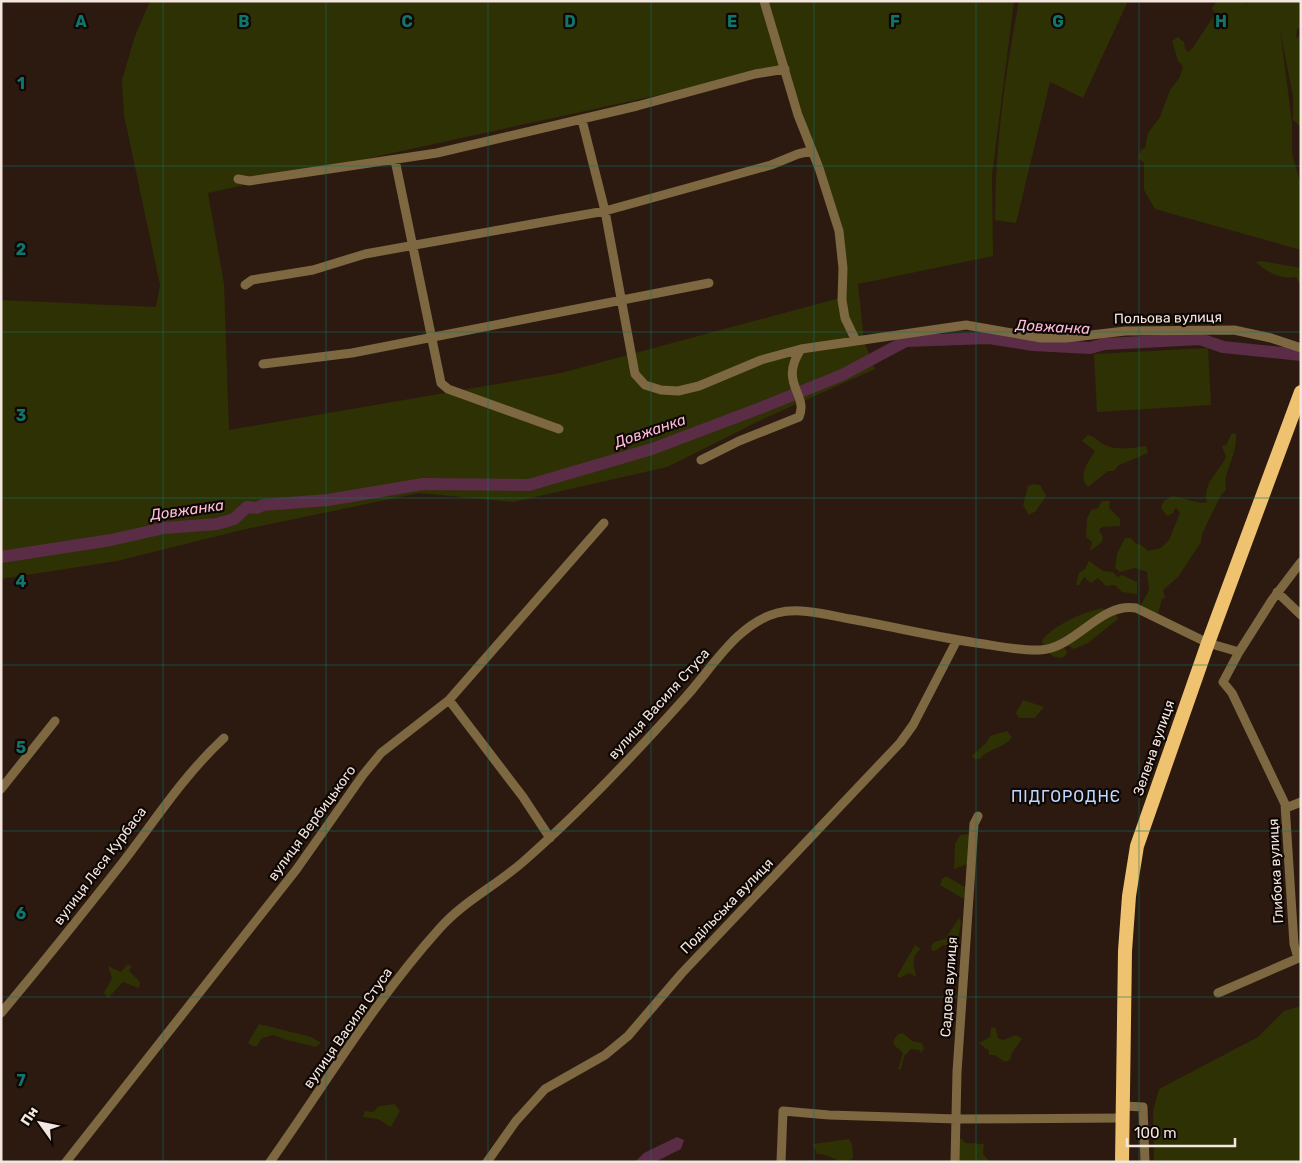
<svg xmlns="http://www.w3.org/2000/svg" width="1302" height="1163" font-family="Rubik,sans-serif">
  <rect width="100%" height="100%" fill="#2c1a10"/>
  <path fill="#2e3103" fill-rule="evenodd" d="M 150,1 L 1014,1 L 992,175 L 993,256 L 858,284 L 864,341 L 875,369 L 761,420 L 667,467 L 513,502 L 419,493 L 242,530 L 117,561 L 1,579 L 1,300 L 156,307 L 160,285 L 124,115 L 122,80 L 135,36 ZM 788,67 L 842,242 L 847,296 L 561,373 L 229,430 L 224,284 L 208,193 Z
    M 1019,1 L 1128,1 L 1083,98 L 1050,82 L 1016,223 L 995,220 C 995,146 1005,74 1019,1 Z
    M 1217,1 L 1247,1 L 1244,8 L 1248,1 L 1301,1 L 1301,27 L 1297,29 L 1296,38 L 1301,35 L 1301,127 L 1293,120 L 1293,97 L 1280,29 L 1292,123 L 1292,154 L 1301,185 L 1301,250 L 1155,209 L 1144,190 L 1144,163 L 1138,158 L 1141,150 L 1145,148 L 1148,133 L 1160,117 L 1170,90 L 1180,77 L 1183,66 L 1178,61 L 1172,41 L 1178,37 L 1184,42 L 1185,49 L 1188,52 L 1192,49 L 1215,14 L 1212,8 Z
    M 1261,261 L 1301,268 L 1301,286 L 1296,277 C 1282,280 1266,272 1256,262 Z
    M 1208,348 L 1211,405 L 1097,412 L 1094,354 Z
    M 1232,433 L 1236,434 C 1238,455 1222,472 1226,490 L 1221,495 L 1202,534 L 1201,542 L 1178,577 L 1163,590 L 1165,598 L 1162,599 L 1158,614 L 1140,607 L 1149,590 L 1147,572 L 1135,568 L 1120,572 L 1115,568 L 1117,554 L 1125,538 L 1131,538 L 1135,543 L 1141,545 L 1148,551 L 1161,548 L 1169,540 L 1180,513 L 1176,507 L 1173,513 L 1167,516 L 1161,508 L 1164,501 L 1173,496 L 1201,503 L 1207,502 C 1202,484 1219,472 1226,457 L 1222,446 L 1226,445 Z
    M 1088,435 C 1097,437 1098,442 1105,445 C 1117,451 1134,448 1146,446 L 1148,453 L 1119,465 L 1114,471 L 1108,471 L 1088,487 C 1077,477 1088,462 1095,451 L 1082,441 Z
    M 1033,484 L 1040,485 L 1046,496 L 1036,511 L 1029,515 L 1023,505 L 1028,486 Z
    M 1102,501 L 1110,501 L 1109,508 L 1120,519 L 1120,526 L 1102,527 L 1099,530 L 1103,537 L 1102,542 L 1090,551 L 1092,542 L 1086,537 L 1087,519 L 1091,510 L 1098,508 Z
    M 1089,561 L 1103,571 L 1113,572 L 1117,577 L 1122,575 L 1137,582 L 1137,594 L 1122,592 L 1115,585 L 1106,586 L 1098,578 L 1091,583 L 1084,577 L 1079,585 L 1076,585 L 1079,573 L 1085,569 Z
    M 1102,608 L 1116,614 L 1118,619 L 1088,643 L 1074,649 L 1067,645 L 1063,647 L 1067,651 L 1066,655 L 1062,658 C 1051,658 1044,651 1042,640 C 1056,624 1081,613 1102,608 Z
    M 1023,700 L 1044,707 L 1035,718 L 1019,718 L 1016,713 Z
    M 1007,731 L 1012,737 C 1004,749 988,748 980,759 L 975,759 L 972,756 L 987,742 L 990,736 Z
    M 969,834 L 974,835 L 970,863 L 954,869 L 955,844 L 960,835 Z
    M 946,876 L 965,887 L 967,891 L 964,899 L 940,885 L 942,879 Z
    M 959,918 L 961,922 L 957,946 L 943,945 L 937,950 L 932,951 L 931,946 L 934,942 L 945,939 Z
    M 915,945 L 921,949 C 910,957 914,965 916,977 L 909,973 L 900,978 L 897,976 Z
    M 127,965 L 132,966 L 129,971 L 140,982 L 139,988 L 123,982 L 108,998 L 104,993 L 112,978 L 108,966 L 121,972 Z
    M 1301,1006 L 1301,1162 L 1154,1162 L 1153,1111 L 1159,1089 L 1258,1037 L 1284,1011 Z
    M 259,1024 L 311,1037 L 321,1043 L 316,1047 L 287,1040 L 274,1035 L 262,1038 L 257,1046 L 253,1046 L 248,1043 Z
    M 995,1027 L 998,1038 L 1003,1040 L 1016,1035 L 1022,1039 L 1012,1053 L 1010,1060 L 1005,1062 L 994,1055 L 989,1055 L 989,1051 L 979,1043 L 990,1037 L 991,1028 Z
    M 903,1033 L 912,1041 L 922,1043 L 924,1049 L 921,1053 L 919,1050 L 911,1049 L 904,1056 L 901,1069 L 898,1069 L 903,1053 L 894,1045 L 893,1041 L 898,1034 Z
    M 395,1104 L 400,1111 L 391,1127 L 378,1119 L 363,1117 L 365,1111 L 373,1112 L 379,1106 Z
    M 959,1137 L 966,1143 L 984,1144 L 983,1154 L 990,1162 L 959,1162 Z
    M 849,1139 L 852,1145 L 853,1158 L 848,1162 C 836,1162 830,1154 817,1154 L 813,1144 Z"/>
  <path fill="#5b2c45" d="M 677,1137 L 684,1140 L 681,1149 L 655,1162 L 635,1162 L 644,1153 Z"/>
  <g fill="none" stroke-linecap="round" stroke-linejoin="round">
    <path stroke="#5b2c45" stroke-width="12" d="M 1,557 L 111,540 L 164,528 L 217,524 L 234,519 L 247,507 L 257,508 L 263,505 L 328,500 L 423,484 L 529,485 L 652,449 L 763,407 L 842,375 L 906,341 L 989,338 L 1033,345 L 1090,348 L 1104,344 L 1200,339 L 1223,347 L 1301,355"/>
    <path stroke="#7d6841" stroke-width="9" d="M 764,1 L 798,115 L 819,168 L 839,231 L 843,268 L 842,300 L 845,318 L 856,341
      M 582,120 L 605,211 L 635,374 L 645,385 L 661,390 L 678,391 L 699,386 L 761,360 L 801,349 L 966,325 L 1041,338 L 1066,338 L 1125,331 L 1234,330 L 1271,338 L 1301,348
      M 395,160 L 441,383 L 448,389 L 559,429
      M 238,179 L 249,181 L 437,153 L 637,106 L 755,74 L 785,69
      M 245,285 L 252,280 L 313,270 L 365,254 L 605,211 L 771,165 L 798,154 L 811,151
      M 263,364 L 352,353 L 709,283
      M 701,460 L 739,441 L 799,417 C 809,394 778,384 801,349
      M 1277,592 L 1301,615
      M 1239,652 L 1223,682 L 1232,693 L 1285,804 L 1294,944 L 1298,958
      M 449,700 L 523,797 L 550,838
      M 1,789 L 55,721
      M 1286,808 L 1301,802
      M 1218,993 L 1301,957
      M 1,1013 C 43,963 83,913 123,862 C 156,819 184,775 224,738
      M 1124,1106 L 1143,1107 L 1145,1162
      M 66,1162 L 296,870 L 363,775 L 381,753 L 449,700 L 604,523
      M 270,1162 C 326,1083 375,1000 440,928 C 464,901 497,885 524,861 C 581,811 633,756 683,700 C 711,670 736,624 777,613 C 800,607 828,615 850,619 C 895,627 939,638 984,644 C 1002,647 1022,651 1040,650 C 1076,648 1100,602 1136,608 L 1208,643 L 1239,652 L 1272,600 L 1301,562
      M 487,1162 L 516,1121 L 545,1089 L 605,1055 L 628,1036 L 682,973 L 900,743 L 913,725 L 957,640
      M 781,1162 L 783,1111 L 829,1115 L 957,1119 L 1123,1118
      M 955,1162 L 957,1072 L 974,824 L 978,816"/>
    <path stroke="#eec26f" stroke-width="14" d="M 1122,1162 L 1125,951 L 1129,896 L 1137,846 L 1208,643 L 1301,392"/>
  </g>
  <path fill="none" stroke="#0f766e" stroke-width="1" stroke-opacity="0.55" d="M 163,1 L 163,1162M 326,1 L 326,1162M 488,1 L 488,1162M 651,1 L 651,1162M 814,1 L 814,1162M 976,1 L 976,1162M 1139,1 L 1139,1162M 1,166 L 1301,166M 1,332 L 1301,332M 1,498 L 1301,498M 1,665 L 1301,665M 1,831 L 1301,831M 1,997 L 1301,997"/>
  <g text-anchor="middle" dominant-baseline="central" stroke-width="4.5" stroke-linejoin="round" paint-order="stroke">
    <g font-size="14" fill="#f3e6df" stroke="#0e0704">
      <text transform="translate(1168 318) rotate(-1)">Польова вулиця</text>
      <text transform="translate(659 704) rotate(-48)">вулиця Василя Стуса</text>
      <text transform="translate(1154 748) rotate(-71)">Зелена вулиця</text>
      <text transform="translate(312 823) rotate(-54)">вулиця Вербицького</text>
      <text transform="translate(100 866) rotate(-53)">вулиця Леся Курбаса</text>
      <text transform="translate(1276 871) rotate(-93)">Глибока вулиця</text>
      <text transform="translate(727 906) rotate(-46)">Подільська вулиця</text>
      <text transform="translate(949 987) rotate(-86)">Садова вулиця</text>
      <text transform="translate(348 1028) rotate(-55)">вулиця Василя Стуса</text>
    </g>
    <g font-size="15" font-style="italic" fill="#ffbddc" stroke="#0e0704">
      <text transform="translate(1053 327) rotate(3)">Довжанка</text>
      <text transform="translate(650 431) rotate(-19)">Довжанка</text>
      <text transform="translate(187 510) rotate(-8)">Довжанка</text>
    </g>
    <g font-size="16" letter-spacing="1" fill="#bed9ff" stroke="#0e0704">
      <text x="1066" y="796">ПІДГОРОДНЄ</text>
    </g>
  </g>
  <g font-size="16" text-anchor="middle" font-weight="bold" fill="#0f766e" stroke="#0e0704" stroke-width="4.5" stroke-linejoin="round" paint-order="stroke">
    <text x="81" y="27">A</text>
    <text x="244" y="27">B</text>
    <text x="407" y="27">C</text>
    <text x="570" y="27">D</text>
    <text x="732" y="27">E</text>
    <text x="895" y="27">F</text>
    <text x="1058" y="27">G</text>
    <text x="1221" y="27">H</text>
    <text x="21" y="89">1</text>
    <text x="21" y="255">2</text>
    <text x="21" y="421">3</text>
    <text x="21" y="587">4</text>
    <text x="21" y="753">5</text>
    <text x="21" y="919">6</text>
    <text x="21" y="1086">7</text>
  </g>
  <rect width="1302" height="1163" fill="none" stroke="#f3e6df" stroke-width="5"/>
  <g transform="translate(40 1123) rotate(303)" stroke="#0e0704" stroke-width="4" paint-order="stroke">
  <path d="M0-4L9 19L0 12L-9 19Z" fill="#f3e6df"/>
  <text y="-8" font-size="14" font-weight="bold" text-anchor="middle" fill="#f3e6df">Пн</text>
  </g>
  <path d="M1127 1138v8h108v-8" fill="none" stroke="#f3e6df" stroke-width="2.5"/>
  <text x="1134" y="1138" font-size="15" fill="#f3e6df" stroke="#0e0704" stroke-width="4" paint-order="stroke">100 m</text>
</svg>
